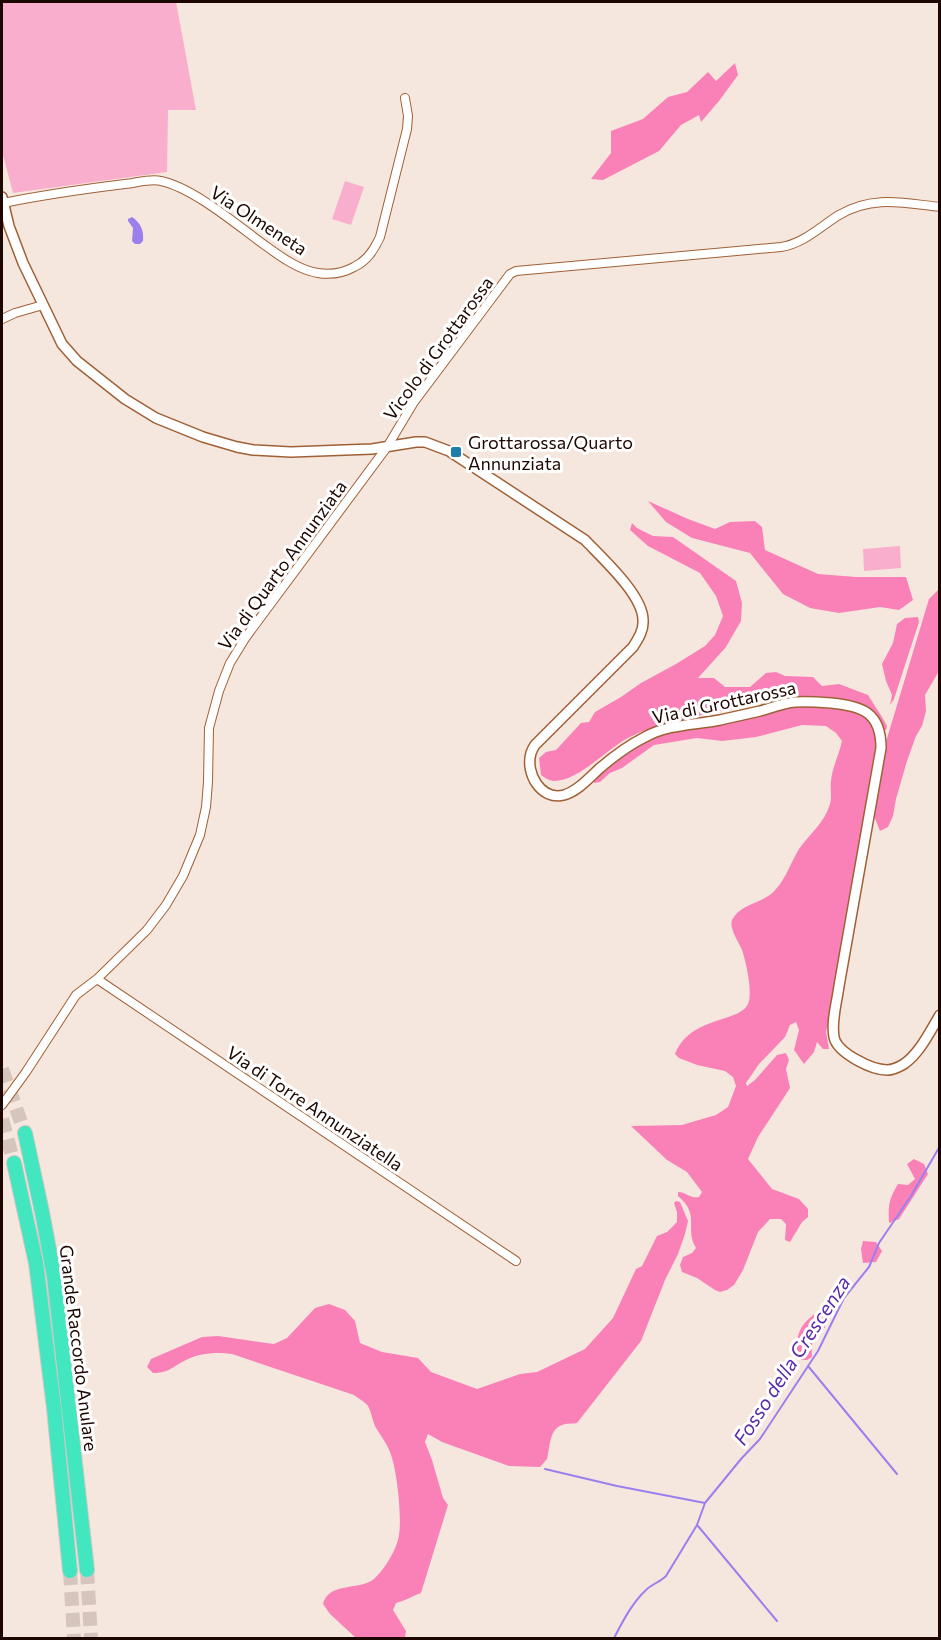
<svg xmlns="http://www.w3.org/2000/svg" width="941" height="1640" font-family="Commissioner,sans-serif">
  <rect width="100%" height="100%" fill="#f6e7de"/>
  <path fill="#f8aecc" d="M 2,2 L 176,2 L 196,110 L 168,110 L 167,172 L 13,193 L 2,151 Z
    M 345,181 L 364,187 L 351,225 L 332,219 Z
    M 900,546 L 901,568 L 864,571 L 863,549 Z"/>
  <path fill="#f981b7" d="M 735,63 L 738,75 L 719,101 L 701,122 L 699,115 L 681,125 L 659,151 L 603,180 L 591,179 L 611,153 L 611,131 L 643,119 L 668,97 L 687,92 L 708,72 L 716,81 Z
    M 648,501 L 688,519 L 715,529 L 730,522 L 755,521 L 762,527 L 765,550 L 818,574 L 856,577 L 906,577 L 913,600 L 899,610 L 880,607 L 839,613 L 810,608 L 783,594 L 750,553 L 692,538 L 666,522 Z
    M 632,523 L 637,528 L 653,536 L 673,537 L 736,581 L 742,603 L 741,621 L 726,647 L 698,678 L 714,678 L 725,687 L 750,687 L 766,673 L 776,672 L 785,676 L 813,677 L 822,686 L 839,684 L 868,695 L 882,717 L 887,726 L 886,730 L 881,729 C 876,722 869,708 861,705 C 816,686 756,703 711,713 C 684,719 657,724 632,736 C 609,746 579,782 553,781 C 548,780 545,778 541,775 L 539,758 L 546,752 L 556,750 L 581,723 L 589,722 L 595,712 L 621,697 L 641,683 L 676,664 L 705,646 L 715,635 L 723,616 L 716,596 L 700,573 L 648,546 L 630,530 Z
    M 939,589 L 939,671 L 925,695 L 926,711 L 922,726 L 916,736 L 907,761 L 896,799 L 893,816 L 888,827 L 880,831 L 874,816 L 874,797 L 885,745 L 929,599 Z
    M 918,617 L 919,622 L 894,699 L 890,705 L 892,695 L 886,681 L 882,664 L 893,643 L 897,624 L 905,618 Z
    M 819,701 C 839,705 872,709 876,734 C 876,739 876,744 875,749 L 828,1024 L 826,1032 L 829,1049 L 823,1049 L 817,1042 L 814,1052 L 804,1064 L 794,1050 L 799,1030 L 796,1022 L 790,1025 L 785,1037 L 759,1064 L 746,1083 L 747,1086 L 755,1080 L 777,1055 L 786,1053 L 789,1060 L 786,1069 L 790,1088 L 758,1137 L 748,1159 L 772,1189 L 799,1199 L 808,1209 L 808,1217 L 802,1222 L 790,1242 L 785,1240 L 786,1224 L 781,1219 L 770,1219 L 758,1232 L 743,1270 L 734,1285 L 727,1290 L 720,1292 L 715,1290 L 697,1278 L 682,1272 L 680,1265 L 683,1257 L 692,1253 L 696,1248 C 684,1229 701,1215 678,1196 L 678,1192 C 686,1192 691,1199 699,1197 L 702,1192 L 687,1172 L 667,1160 L 631,1126 L 682,1125 L 716,1115 L 728,1107 L 736,1086 L 733,1077 L 725,1071 L 697,1065 L 679,1058 L 675,1054 C 690,1016 739,1023 748,1004 C 753,992 746,962 742,950 C 739,942 729,929 732,920 C 740,903 766,903 776,889 C 786,878 791,862 799,849 C 809,835 825,822 830,804 C 832,797 830,788 831,781 C 832,768 839,755 842,741 L 836,733 L 826,726 L 802,725 L 756,737 L 722,741 L 697,738 L 654,745 L 622,768 L 610,773 L 600,782 L 594,783 L 594,781 L 613,761 L 643,739 L 669,730 Z
    M 914,1159 L 924,1164 L 928,1174 L 899,1219 L 889,1223 C 888,1205 889,1199 898,1184 L 908,1185 L 915,1179 L 907,1164 Z
    M 676,1201 L 680,1202 L 688,1221 L 685,1234 L 678,1254 L 665,1280 L 641,1341 L 577,1423 C 573,1424 566,1423 562,1425 C 549,1429 550,1448 547,1459 L 540,1467 L 509,1466 L 442,1442 L 428,1434 L 425,1442 L 432,1460 L 443,1498 L 448,1505 L 421,1593 C 412,1596 405,1601 396,1603 L 393,1610 L 406,1631 L 405,1638 L 356,1638 L 330,1614 L 323,1604 C 329,1581 360,1591 374,1579 C 385,1569 397,1549 399,1535 C 402,1517 397,1469 390,1452 C 387,1444 381,1436 376,1428 C 372,1421 372,1413 368,1406 C 365,1402 358,1398 354,1395 L 232,1354 C 216,1352 199,1353 184,1361 C 171,1368 168,1373 153,1373 L 147,1367 L 151,1359 L 202,1337 L 218,1336 L 274,1344 L 287,1338 L 315,1308 L 329,1304 L 345,1310 L 355,1321 L 360,1343 L 382,1352 L 418,1358 L 431,1372 L 477,1389 L 520,1374 L 537,1372 L 585,1349 L 613,1318 L 636,1269 L 642,1266 L 657,1236 L 667,1232 L 677,1222 L 677,1212 L 674,1203 Z
    M 863,1241 L 876,1242 L 882,1251 L 876,1262 L 863,1263 L 861,1249 Z
    M 816,1313 L 824,1313 C 831,1331 819,1329 813,1341 C 811,1345 812,1353 812,1357 L 807,1360 L 799,1360 L 796,1356 C 797,1335 798,1326 816,1313 Z"/>
  <path fill="#9b80ed" d="M 132,217 C 141,223 144,231 143,241 L 140,244 L 135,244 L 132,241 L 133,228 L 128,221 L 128,219 Z"/>
  <g fill="none" stroke-linecap="round" stroke-linejoin="round">
    <path stroke="#9b80ed" stroke-width="2" d="M 808,1366 L 897,1474
      M 545,1469 L 617,1486 L 705,1503
      M 698,1526 L 777,1621
      M 614,1638 C 623,1621 632,1603 646,1590 C 652,1584 660,1582 666,1576 L 697,1525 L 705,1503 L 741,1459 L 760,1439 L 818,1351 L 844,1298 L 869,1267 L 879,1243 L 911,1196 L 940,1146"/>
    <path stroke="#d6c5bd" stroke-width="14" stroke-dasharray="14 7" stroke-linecap="butt" d="M 2,1069 L 25,1133
      M 2,1119 L 14,1163
      M 87,1570 L 91,1638
      M 70,1571 L 74,1638"/>
    <defs>
      <path id="minor" d="M 3,203 C 43,195 84,189 125,184 C 136,183 151,178 161,181 C 194,188 238,226 266,246 C 281,257 299,270 318,273 C 330,275 343,273 354,267 C 367,261 374,250 380,237 L 407,129 L 408,116 L 405,98
        M 2,319 L 15,313 L 43,305
        M 97,979 L 516,1261
        M 2,1105 L 26,1072 L 76,995 L 97,979 L 147,930 L 166,905 L 183,876 L 200,835 L 206,807 L 208,782 L 209,728 L 219,691 L 230,663 L 246,637 L 387,447 L 414,402 L 510,274 L 516,271 L 781,247 C 803,244 821,226 839,215 C 873,195 903,203 940,207"/>
      <path id="tertiary" d="M 2,197 L 9,226 L 23,263 L 62,344 L 77,361 L 125,399 L 156,418 L 203,437 L 237,447 L 253,450 L 291,452 L 372,449 L 416,442 L 425,442 L 449,451 L 585,540 C 602,558 643,595 643,620 C 644,630 638,639 633,647 L 535,745 C 533,748 532,750 531,753 C 525,773 541,801 564,795 C 578,791 590,777 600,768 C 614,756 629,745 645,737 C 668,724 695,725 720,720 C 733,717 747,714 760,711 C 771,708 783,703 795,702 C 807,701 819,702 831,703 C 863,706 881,713 881,748 L 839,986 C 837,1002 831,1021 834,1037 C 837,1053 872,1070 887,1070 C 893,1070 899,1067 904,1064 C 920,1053 930,1031 940,1015"/>
      <path id="motorway" d="M 25,1133 L 42,1212 L 54,1276 L 87,1570
        M 14,1163 L 36,1263 L 54,1408 L 70,1571"/>
    </defs>
    <use href="#minor" stroke="#a06035" stroke-width="10"/>
    <use href="#tertiary" stroke="#a06035" stroke-width="12"/>
    <use href="#motorway" stroke="#cec8c7" stroke-width="16"/>
    <use href="#minor" stroke="#fff" stroke-width="8"/>
    <use href="#tertiary" stroke="#fff" stroke-width="9"/>
    <use href="#motorway" stroke="#42e6bf" stroke-width="14"/>
  </g>
  <rect fill="#1b7faa" stroke="#fff" stroke-width="2" x="450" y="446" width="12" height="12" rx="3"/>
  <g text-anchor="middle" dominant-baseline="central" stroke-width="6" stroke-linejoin="round" paint-order="stroke">
    <g font-size="18" fill="#1e0600" stroke="#fff">
      <text transform="translate(259 220) rotate(33)">Via Olmeneta</text>
      <text transform="translate(438 348) rotate(-54)">Vicolo di Grottarossa</text>
      <text transform="translate(282 565) rotate(-54)">Via di Quarto Annunziata</text>
      <text transform="translate(724 702) rotate(-12)">Via di Grottarossa</text>
      <text transform="translate(315 1108) rotate(34)">Via di Torre Annunziatella</text>
      <text transform="translate(79 1348) rotate(83)">Grande Raccordo Anulare</text>
    </g>
    <g font-size="18" fill="#1e0600" stroke="#fff" text-anchor="start">
      <text x="468" y="442">Grottarossa/Quarto<tspan x="468" dy="21">Annunziata</tspan></text>
    </g>
    <g font-size="20" font-style="italic" fill="#582ba9" stroke="#fff">
      <text transform="translate(791 1360) rotate(-57)">Fosso della Crescenza</text>
    </g>
  </g>
  <rect width="941" height="1640" fill="none" stroke="#1e0600" stroke-width="6"/>
</svg>
